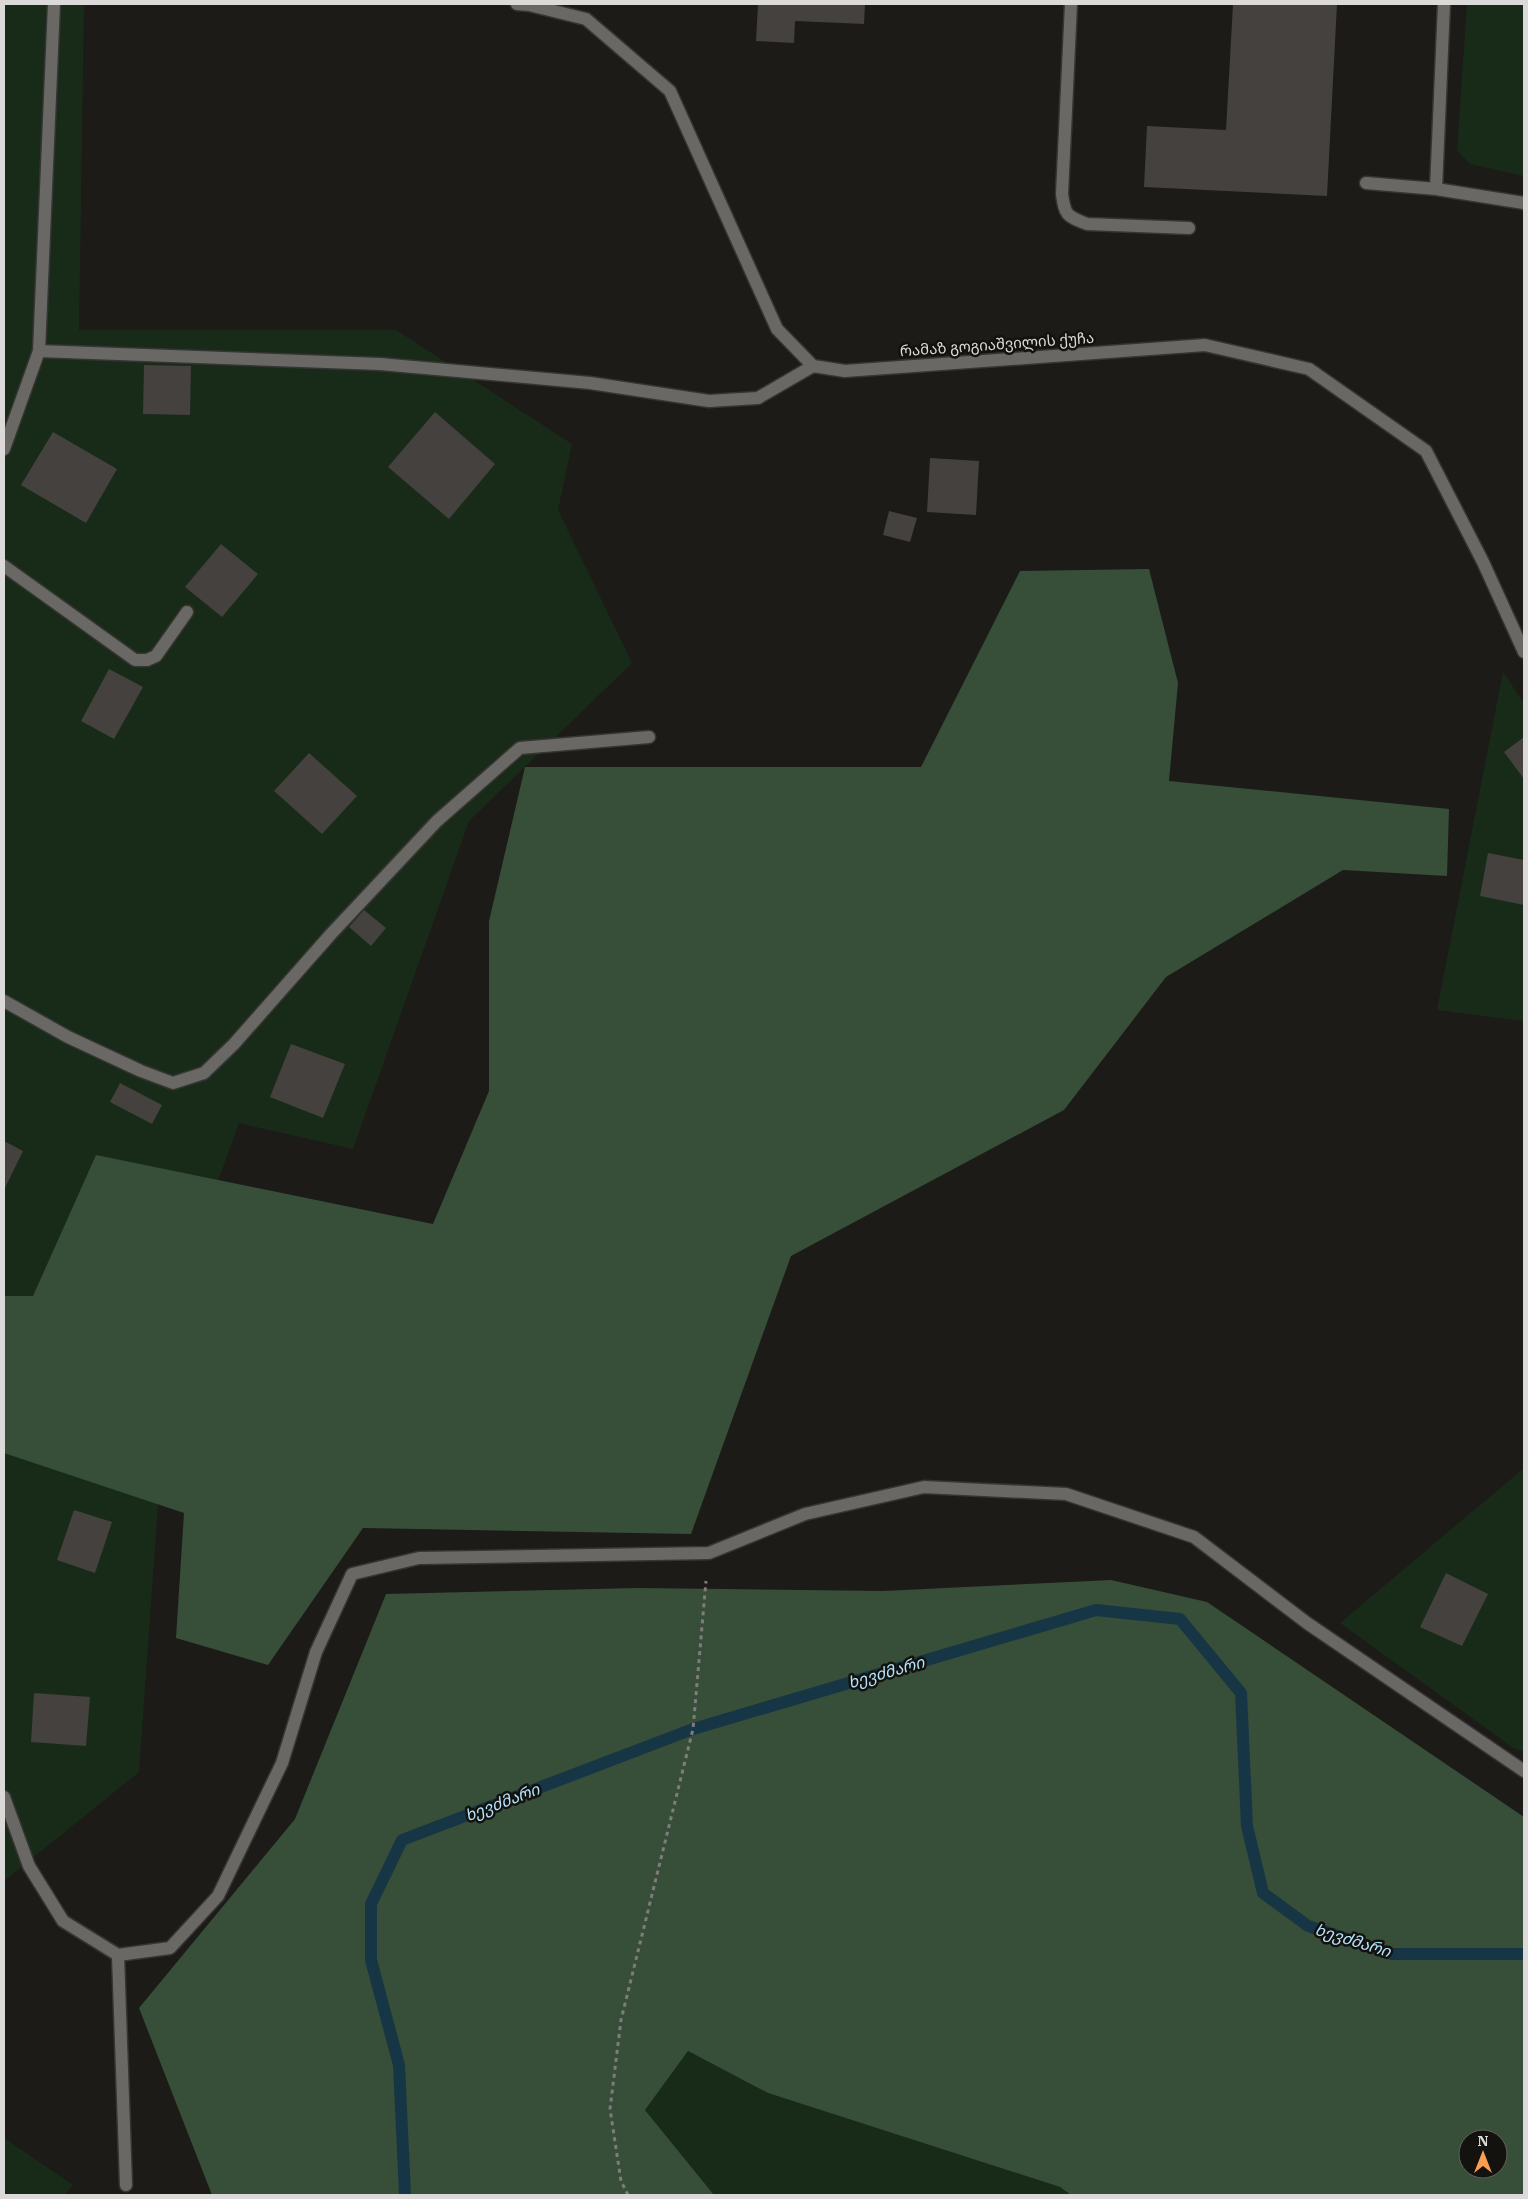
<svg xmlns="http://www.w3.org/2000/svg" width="1528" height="2199" font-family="'IBM Plex Serif','Noto Sans Georgian',serif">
  <rect width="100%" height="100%" fill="#1c1b18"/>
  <path fill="#182b18" d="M 4,4 L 84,4 L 79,330 L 396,330 L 572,444 L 558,510 L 632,663 L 469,821 L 353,1149 L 239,1123 L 172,1309 L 139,1772 L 4,1881 Z
    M 1467,4 L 1524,4 L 1524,176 L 1470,164 L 1457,150 Z
    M 1503,672 L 1524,703 L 1524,1021 L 1437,1010 Z
    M 1524,1468 L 1524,1752 L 1512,1747 L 1340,1623 Z
    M 688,2051 L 768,2093 L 1060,2187 L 1071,2195 L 714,2195 L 645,2110 Z
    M 4,2138 L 73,2185 L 64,2195 L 4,2195 Z"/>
  <path fill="#374e38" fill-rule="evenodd" d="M 1149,569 L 1178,683 L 1169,781 L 1449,809 L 1447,876 L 1343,870 L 1166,977 L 1064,1110 L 791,1256 L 691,1534 L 363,1528 L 268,1665 L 176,1638 L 184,1513 L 4,1453 L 4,1296 L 33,1296 L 96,1155 L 433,1224 L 489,1091 L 489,921 L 525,767 L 921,767 L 1020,571 Z
    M 1111,1580 L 1207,1602 L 1524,1817 L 1524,2195 L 1071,2195 L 1060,2187 L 768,2093 L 688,2051 L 645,2110 L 714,2195 L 212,2195 L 139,2008 L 295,1819 L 386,1594 L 638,1588 L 883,1591 ZM 1468,2139 L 1498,2139 L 1498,2169 L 1468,2169 Z"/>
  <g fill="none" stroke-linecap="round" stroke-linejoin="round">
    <path stroke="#173645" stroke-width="12" d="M 405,2195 L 399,2065 L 371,1960 L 371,1904 L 402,1840 L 693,1729 L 1096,1610 L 1180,1619 L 1241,1693 L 1247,1826 L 1263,1893 L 1308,1926 L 1392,1954 L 1524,1954"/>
  </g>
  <path fill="#44413f" d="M 758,4 L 865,4 L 864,24 L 795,21 L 794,43 L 756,41 Z
    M 1233,4 L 1337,4 L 1327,196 L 1144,187 L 1147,126 L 1226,130 Z
    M 144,365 L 191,366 L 190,415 L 143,414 Z
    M 435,412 L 495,464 L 449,519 L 388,467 Z
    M 53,432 L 117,469 L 86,523 L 21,485 Z
    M 930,458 L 979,461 L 976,515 L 927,512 Z
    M 889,511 L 917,518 L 910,542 L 883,535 Z
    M 221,544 L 258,574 L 222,617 L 185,587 Z
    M 109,669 L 143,687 L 114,739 L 81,721 Z
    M 1524,737 L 1524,779 L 1504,752 Z
    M 309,753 L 357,796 L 322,834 L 274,791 Z
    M 1488,853 L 1524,860 L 1524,905 L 1480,896 Z
    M 364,910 L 386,928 L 371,946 L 349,927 Z
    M 291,1044 L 345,1064 L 323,1118 L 270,1097 Z
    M 120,1083 L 162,1105 L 152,1124 L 110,1102 Z
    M 4,1141 L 23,1151 L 4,1190 Z
    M 74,1510 L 112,1522 L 95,1573 L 57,1560 Z
    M 1446,1573 L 1488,1594 L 1462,1646 L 1420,1627 Z
    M 34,1693 L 90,1697 L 86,1746 L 31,1742 Z"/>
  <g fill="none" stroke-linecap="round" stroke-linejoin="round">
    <defs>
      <path id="service" d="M 1071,4 L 1062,194 C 1065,215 1066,216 1087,224 L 1189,228
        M 1366,183 L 1436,189 L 1524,203
        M 1436,189 L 1444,4
        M 4,566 L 135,660 L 147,660 L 156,656 L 187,612
        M 118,1955 L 126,2185"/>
      <path id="minor" d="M 517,4 L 529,5 L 586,19 L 670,91 L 777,329 L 813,366 L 845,371 L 1205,345 L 1309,369 L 1426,451 L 1483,562 L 1524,652
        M 39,351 L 380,364 L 590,383 L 709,401 L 758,398 L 813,366
        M 4,449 L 39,351 L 54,4
        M 4,1001 L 68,1037 L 141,1071 L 173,1083 L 204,1073 L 234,1044 L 331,934 L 437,821 L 520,748 L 649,737
        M 4,1797 L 29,1866 L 63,1921 L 118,1955 L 170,1948 L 218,1896 L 282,1763 L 316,1652 L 352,1574 L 419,1558 L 709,1553 L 805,1514 L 924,1487 L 1066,1494 L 1194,1537 L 1307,1623 L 1524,1771"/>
    </defs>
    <use href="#service" stroke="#363533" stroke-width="15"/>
    <use href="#minor" stroke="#363533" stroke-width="15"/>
    <path stroke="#7e7d7b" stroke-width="3" stroke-dasharray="4 4" stroke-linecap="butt" d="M 628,2195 L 621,2181 L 610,2109 L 621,2020 L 693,1729 L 706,1581"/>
    <use href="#service" stroke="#6a6865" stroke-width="12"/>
    <use href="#minor" stroke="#6a6865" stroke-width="12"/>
  </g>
  <g text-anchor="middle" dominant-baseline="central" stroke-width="5" stroke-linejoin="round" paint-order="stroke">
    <g font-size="15" fill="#dbdad8" stroke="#13120f">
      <text transform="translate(997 344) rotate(-4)">რამაზ გოგიაშვილის ქუჩა</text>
    </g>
    <g font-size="16" font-style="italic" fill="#b3e4fd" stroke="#13120f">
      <text transform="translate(886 1672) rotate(-16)">ხევძმარი</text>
      <text transform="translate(502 1802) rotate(-21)">ხევძმარი</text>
      <text transform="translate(1353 1940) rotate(17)">ხევძმარი</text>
    </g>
  </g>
  <rect width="1528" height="2199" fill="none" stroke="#dbdad8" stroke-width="10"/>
  <g transform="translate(1483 2154)"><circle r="24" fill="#13120f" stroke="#63625f"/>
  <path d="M0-4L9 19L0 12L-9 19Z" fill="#fb9e50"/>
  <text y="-8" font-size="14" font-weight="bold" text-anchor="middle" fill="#dbdad8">N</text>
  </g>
</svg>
